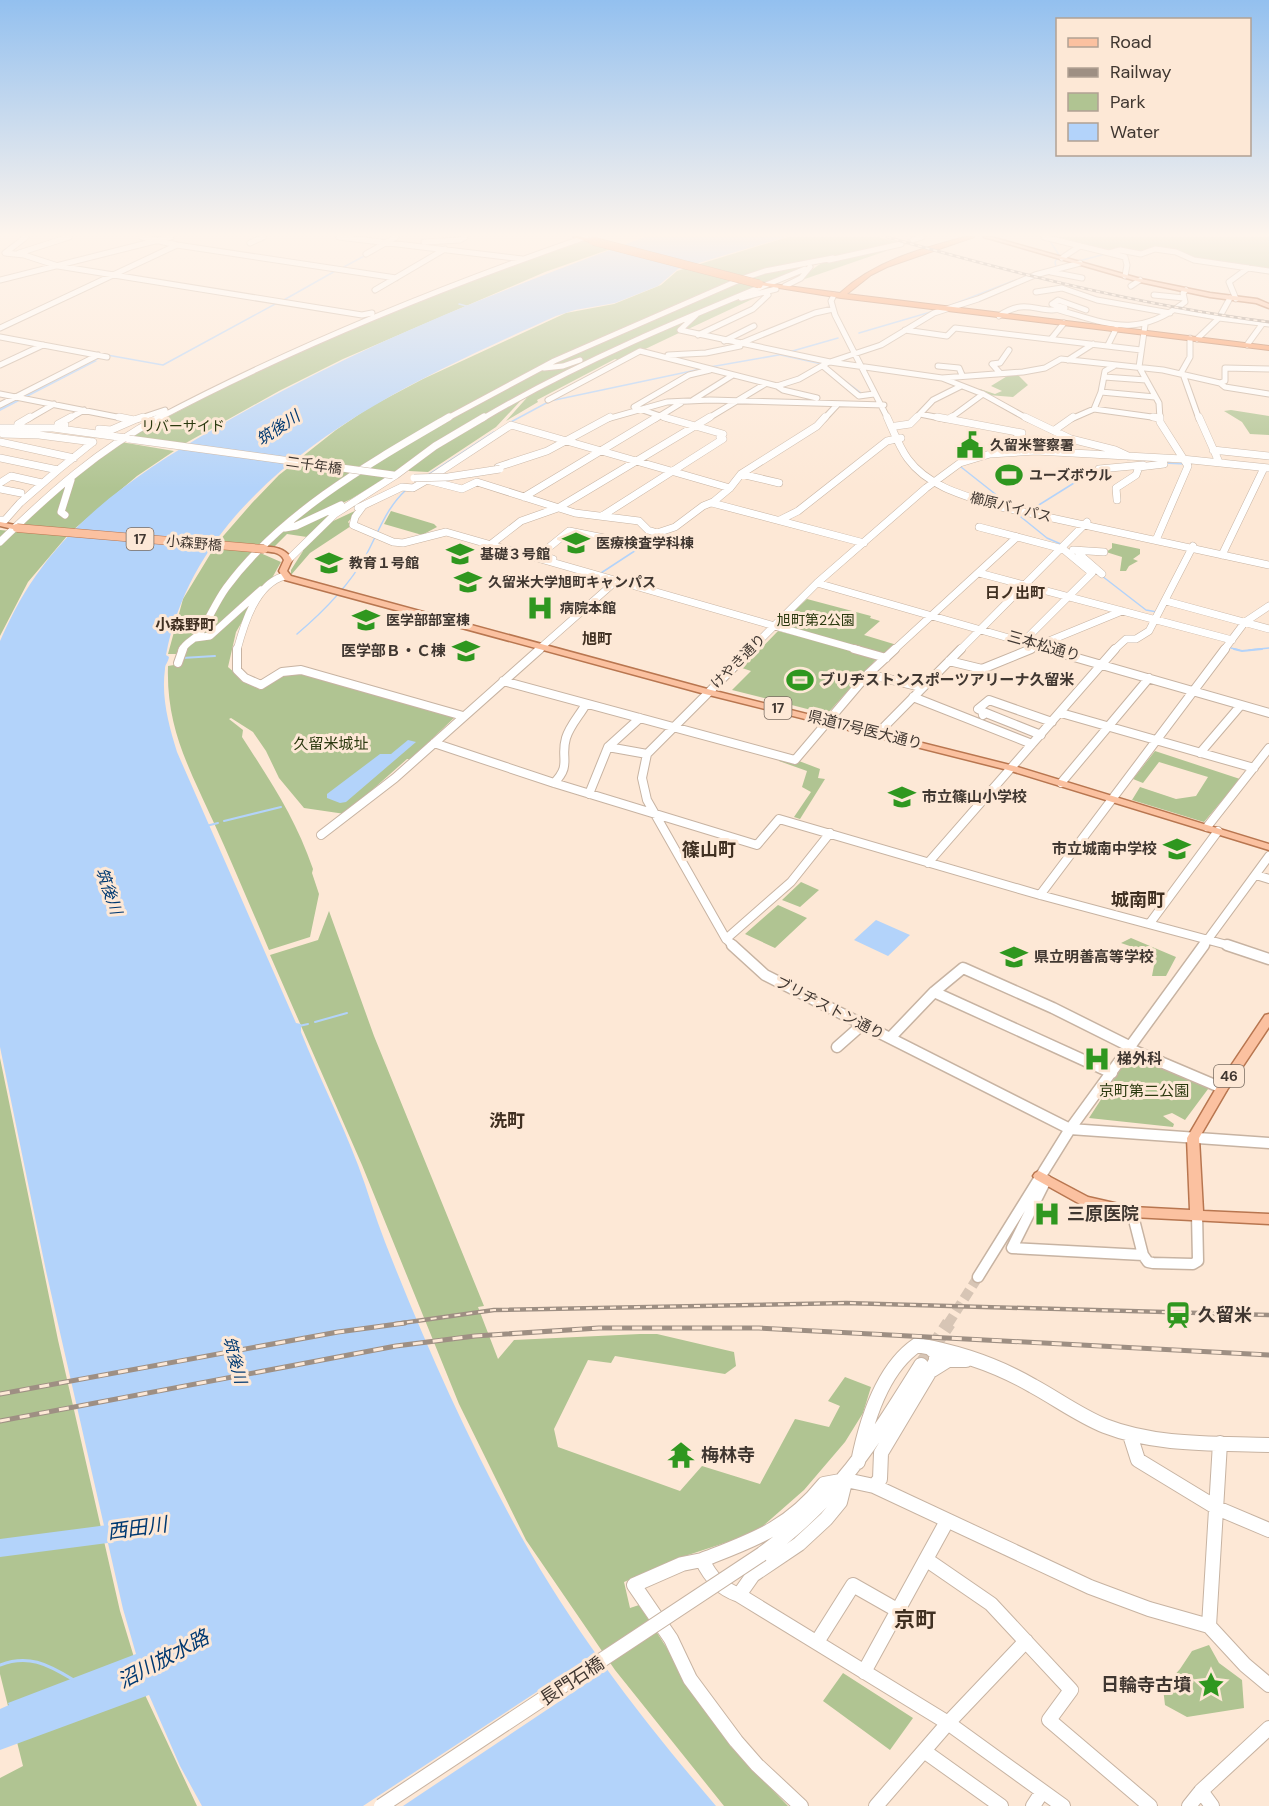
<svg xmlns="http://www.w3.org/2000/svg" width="1269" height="1806" font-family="'DM Sans','Noto Sans JP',sans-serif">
  <rect width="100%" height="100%" fill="#fde8d6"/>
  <path fill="#b0c492" d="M 788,237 L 879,237 L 901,243 L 883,249 L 886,251 L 796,282 C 808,274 818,262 833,259 C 839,258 841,261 847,258 L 834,257 L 721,301 L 745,298 L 732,298 L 760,287 L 775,289 L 747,296 L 761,295 L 684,331 L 681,329 L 711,306 L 611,349 L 566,373 L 698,312 L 679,330 L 681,332 L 620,361 L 615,359 L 537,400 L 538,402 L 506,421 L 532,392 L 527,394 L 496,427 L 428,472 L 409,471 L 408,468 L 486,417 L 351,499 L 296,525 L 289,526 L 308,510 L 305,509 L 261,546 L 218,542 L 252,503 L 279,475 L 336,430 L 370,407 L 423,379 L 566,313 L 614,304 L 661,285 L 677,271 Z
    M 1046,237 L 1269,237 L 1269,271 L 1197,260 L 1154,249 L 1139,253 L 1109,252 Z
    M 584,240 L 613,248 L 545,272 L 343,359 L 279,391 L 184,444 L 131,436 L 262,368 L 416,300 Z
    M 1009,375 L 1019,376 L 1028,385 L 1013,397 L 988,395 L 976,390 L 980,389 L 995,394 L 1002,391 L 991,386 Z
    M 1231,410 L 1269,416 L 1269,435 L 1250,434 L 1242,422 L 1224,411 Z
    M 121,442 L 174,451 L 137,476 L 72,531 L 19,526 L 75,477 Z
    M 345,505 L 307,537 L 287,534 L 273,548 L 264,547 L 285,529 Z
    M 359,509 L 348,522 L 351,526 L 310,553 L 291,575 L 291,570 L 303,551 L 302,548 L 329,523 Z
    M 391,511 L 434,524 L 437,527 L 422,535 L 384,524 Z
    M 0,530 L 67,536 L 28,582 L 0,636 Z
    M 1112,543 L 1140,549 L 1140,554 L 1133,559 L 1138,561 L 1129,566 L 1126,571 L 1120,571 L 1122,557 L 1106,552 L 1112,548 Z
    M 214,548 L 255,551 L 197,635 L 177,654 L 168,654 L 183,599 Z
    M 258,552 L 281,562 L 272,578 L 210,635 L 202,634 L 228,587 Z
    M 257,596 L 236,632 L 228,667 L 242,679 L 261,687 L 259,690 L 279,675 L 298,671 L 457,715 L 411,759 L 407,759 L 345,814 L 304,808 L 279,778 L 266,751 L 253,732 L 231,718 L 229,719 L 243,730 L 242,737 C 271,782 295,817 313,869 L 312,873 L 319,894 L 310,937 L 269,950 C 251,908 233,865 214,823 C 189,768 166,728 168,666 L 180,664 L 183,650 L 195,641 L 209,639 Z
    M 807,599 L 871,616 L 870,618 L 880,621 L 864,635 L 897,645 L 885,657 L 778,626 Z
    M 778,631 L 878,657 L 827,714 L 732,690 L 751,671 L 742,668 Z
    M 1155,751 L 1240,779 L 1204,822 L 1132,800 L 1140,787 L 1176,799 L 1196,796 L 1208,777 L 1159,762 L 1143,783 L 1133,779 Z
    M 781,759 L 799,761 L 820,769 L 818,778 L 825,779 L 800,819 L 794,817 L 811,792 L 802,787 L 807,771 L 779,761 Z
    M 801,882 L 819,890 L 800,907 L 782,900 Z
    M 778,905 L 807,918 L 775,948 L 745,934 Z
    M 329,911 L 374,1036 L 484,1306 L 478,1307 L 498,1359 L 514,1340 L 640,1334 L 657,1334 L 734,1352 L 736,1366 L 725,1374 L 615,1356 L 611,1363 L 588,1360 L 554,1429 L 558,1447 L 680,1491 L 702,1466 L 760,1484 L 795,1419 L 829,1427 L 840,1406 L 828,1401 L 845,1377 L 871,1387 L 863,1413 L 845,1442 L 804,1490 L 755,1533 L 685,1556 L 624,1582 L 630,1608 L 639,1605 L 731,1747 L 788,1806 L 724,1806 L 615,1670 L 526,1540 L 459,1404 L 362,1165 L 270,955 L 318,940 Z
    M 1131,938 L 1176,957 L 1166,976 L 1152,976 L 1156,955 L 1121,943 Z
    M 1131,1053 L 1211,1085 L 1185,1120 L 1172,1113 L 1163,1116 L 1174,1124 L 1173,1127 L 1089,1118 Z
    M 0,1058 L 58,1340 L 120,1611 L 146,1697 L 197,1806 L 0,1806 L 0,1778 L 23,1766 L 0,1674 Z
    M 1209,1645 L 1219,1663 L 1242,1680 L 1244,1708 L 1187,1717 L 1165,1705 L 1163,1688 L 1180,1669 L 1192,1651 Z
    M 843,1673 L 913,1718 L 890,1750 L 823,1701 Z"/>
  <path fill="#b3d3fa" d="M 645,237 L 786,237 L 678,269 L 658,286 L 615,303 L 575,310 L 556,316 C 405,384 201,472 166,655 L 169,657 C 168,663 165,664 165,669 C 161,698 169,726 177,752 L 296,1023 L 301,1024 L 301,1032 C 319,1077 341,1120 358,1165 C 368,1191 375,1217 385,1242 C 425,1344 469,1443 522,1538 C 576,1634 645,1723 716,1806 L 202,1806 L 180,1766 L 149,1695 L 0,1750 L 0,1709 L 9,1705 L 8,1703 L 136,1654 L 123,1609 L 46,1271 L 0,1047 L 0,641 C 12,614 25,589 43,566 C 86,508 150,466 212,430 C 349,349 498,291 645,237 Z
    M 408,740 L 416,742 L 346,802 L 340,803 L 327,798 L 327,794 L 380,754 L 391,754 Z
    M 876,920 L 910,935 L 888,956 L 854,940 Z"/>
  <path fill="#fde8d6" d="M 599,1651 L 611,1667 L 403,1806 L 363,1806 Z"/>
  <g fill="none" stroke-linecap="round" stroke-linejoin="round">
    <path stroke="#b3d3fa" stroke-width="1.5" d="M 1050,241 L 1059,255 L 1055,262 L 1056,267
      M 1079,261 L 1105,254
      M 342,268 L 366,255
      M 282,301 L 337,270
      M 459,304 L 470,307
      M 949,306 L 1013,281
      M 859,333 L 934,311
      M 789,352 L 838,338
      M 107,355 L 163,365 L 277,303
      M 781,355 L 822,364
      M 93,361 L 99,358
      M 710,367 L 784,354
      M 844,380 L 861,393
      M 509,423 L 550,401 L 701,369
      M 1164,463 L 1185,464
      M 961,467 L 999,497
      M 428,475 L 494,432
      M 1034,508 L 1082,478 L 1099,471
      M 1024,514 L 1021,517 L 1047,538 L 1063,545
      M 601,573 L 656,537
      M 1102,576 L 1146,610 L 1157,612
      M 297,634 C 323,612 348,587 365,557 C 378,534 385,509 406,490
      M 1231,648 L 1239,650
      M 1249,650 L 1269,648"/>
    <path stroke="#b3d3fa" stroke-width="2" d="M 1234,649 L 1242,651 L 1262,649
      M 182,658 L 215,656
      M 224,821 L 281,807
      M 206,826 L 218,823
      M 315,1022 L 347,1013
      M 299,1026 L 308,1024"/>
    <path stroke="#b3d3fa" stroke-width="3" d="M 0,1665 C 28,1654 47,1664 72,1679"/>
    <path fill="#b3d3fa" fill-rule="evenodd" d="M 90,359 L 97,361 L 0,411 L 0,405 Z
      M 123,1523 L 130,1526 L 133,1532 L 130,1538 L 123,1541 L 0,1557 L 0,1539 Z"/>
    <path stroke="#d7c5b5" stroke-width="5" stroke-dasharray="5 2" stroke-linecap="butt" d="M 901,244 L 913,240"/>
    <path stroke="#d7c5b5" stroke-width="10" stroke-dasharray="10 5" stroke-linecap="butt" d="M 948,1324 L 978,1277"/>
    <path stroke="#d7c5b5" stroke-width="14" stroke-dasharray="14 7" stroke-linecap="butt" d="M 921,1365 L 949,1323"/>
    <defs>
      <path id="minor-far4" d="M 26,237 L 5,253 L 24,255 L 58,266 L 362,315 L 372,313
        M 142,237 L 177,245 L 396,278
        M 339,237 L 522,259
        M 1044,237 L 1125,257 L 1127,265 L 1125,276
        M 913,240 L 922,237
        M 424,242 L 460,240 L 465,237
        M 250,243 L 263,237
        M 19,253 L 69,237
        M 1109,253 L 1120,250 L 1141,254 L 1155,249 L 1176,252 L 1194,260 L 1269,271
        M 366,254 L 396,237
        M 1062,258 L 1080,246
        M 829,260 L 901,244
        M 1051,272 L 1082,278
        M 0,280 L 171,237
        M 785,286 L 801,278 L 810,267
        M 1131,286 L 1140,280
        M 375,290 L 445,249
        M 1036,292 L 1062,288 L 1097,300 L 1170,313
        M 834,295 L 831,301 L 835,315 L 888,419
        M 1154,295 L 1184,298
        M 741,298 L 776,289
        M 1236,299 L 1229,282 L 1248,268
        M 1059,310 C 1111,325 1138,338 1185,302 L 1183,293 L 1186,290
        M 1176,310 L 1217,317
        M 696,315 L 680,330 L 830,362 L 942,378 L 983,394 L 1028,419
        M 999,316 C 1027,296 1040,316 1065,308 L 1052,304 L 1058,300 L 1086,310
        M 1219,318 L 1269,324
        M 1145,325 L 1139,367 L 1159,403 L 1160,419
        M 0,328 L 177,245
        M 905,330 L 947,336 L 955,328 L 1141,350
        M 698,335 L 753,309 L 768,295 L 765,293
        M 0,337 L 107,357
        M 1051,339 L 1064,323
        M 1197,339 L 1219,318 L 1230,298
        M 724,341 L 754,326
        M 739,344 L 815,313 L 833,309
        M 1108,345 L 1116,329
        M 1247,345 L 1263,323
        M 668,355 L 706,353 L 740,346
        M 1068,360 L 1093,344
        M 0,365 L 43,345
        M 823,366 L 859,396 L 874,394
        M 938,366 L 959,368 L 962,375
        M 544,368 L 563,366 L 580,360
        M 1000,373 L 992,364 L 1000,363 L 1009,350
        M 1181,373 L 1190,357 L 1190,338
        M 1183,374 L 1199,419
        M 1104,377 L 1146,380
        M 942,378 L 1023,372 L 1045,368 L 1061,359 L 1163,370 L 1220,383 L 1225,387 L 1269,394
        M 1220,383 L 1225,381 L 1225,368 L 1269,369
        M 777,386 L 783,390 L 817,398
        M 1101,392 L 1155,397
        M 0,394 L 127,419
        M 548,400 L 640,351 L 777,386 L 799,379 L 827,363 L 881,345 L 934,313 L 978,299 L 1035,275 L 1080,263
        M 693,400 L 733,375
        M 0,405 L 98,355
        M 1094,409 L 1101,392 L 1105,371 L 1114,366
        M 920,414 L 945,419
        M 28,419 L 54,404
        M 68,419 L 84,410
        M 138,419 L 165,410
        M 157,419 C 295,346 439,288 586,237
        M 446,419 L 554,361 L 744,278 L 765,271 L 833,258
        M 482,419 C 585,358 695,314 805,269
        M 607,419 L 667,402 L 710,400 L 884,405
        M 655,419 L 681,403
        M 669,419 L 634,407 L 689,375 L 710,370
        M 707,419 L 765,384
        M 824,419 L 837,405
        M 915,419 L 933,400 L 961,386
        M 949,419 L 983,394
        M 1071,419 L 1094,409 L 1159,418"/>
      <path id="minor-far3" d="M 119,417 L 134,420 L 143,417
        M 887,417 C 893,430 899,447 908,459 C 929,488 969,497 1001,507 L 1269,565
        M 937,417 L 1022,433 L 1006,448 L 1007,452
        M 1025,417 L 1071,439 L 1115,450 L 1128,456
        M 1153,417 L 1159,418
        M 1199,417 L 1219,462
        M 949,419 L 952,417
        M 18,424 L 30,417
        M 65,425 L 58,424 L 71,417
        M 896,426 L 910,424 L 917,417
        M 0,428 L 53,428 L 126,438
        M 99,429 L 111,430 L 134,420
        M 1056,429 L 1073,417
        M 3,434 L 39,435 L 93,442
        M 0,442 L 74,458
        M 1213,450 L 1269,456
        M 0,458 L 58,470 L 20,503 L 5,520 L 0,520
        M 498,467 L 547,451 L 610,417
        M 1099,469 L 1143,465
        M 58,470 L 93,442
        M 741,474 L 779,483
        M 0,483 L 11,476 L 42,483
        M 0,489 L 21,493
        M 524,497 L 657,417
        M 1117,500 L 1116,488 L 1136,475 L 1139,467 L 1164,464
        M 713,502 L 703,506 L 675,527 L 657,533 L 648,530 L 639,521 L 575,513 L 477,482 L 462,489 L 427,480 L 511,425 L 730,488
        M 712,503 L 730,488 L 741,474 L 817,426 L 825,417
        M 712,503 L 864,543
        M 363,506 L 355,517 L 353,525 L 393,542 L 403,543 L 446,532 L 859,650
        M 358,508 L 402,487 L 413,488 L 427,480
        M 65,515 L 61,512 L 71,480
        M 602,516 L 723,439 L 720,437 L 723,434 L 664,417
        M 780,520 L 798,511 L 887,441 L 901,438
        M 979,527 L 1063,549 L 1092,573 L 1024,641
        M 285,528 L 296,526 L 341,505
        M 1156,540 L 1188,466 L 1160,422 L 1160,417
        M 0,542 C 49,494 99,449 160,417
        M 490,545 L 521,521 L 558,508 L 710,417
        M 1073,550 L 1104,552
        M 1079,554 L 1102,574
        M 1222,555 L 1264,468
        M 553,559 L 543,556 L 542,553 L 569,531 L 624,542
        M 288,560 L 335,514 L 396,475 L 435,446 L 484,417
        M 979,573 L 1232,640
        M 817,583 L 1051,650
        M 1166,601 L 1269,629
        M 195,638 L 210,636 L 261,590
        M 182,650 C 186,641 197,639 201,631 C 210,617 216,602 226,588 C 281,513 370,463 449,417
        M 237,650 C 244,624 256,583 285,576
        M 538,650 L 616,581
        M 750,650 L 817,583 L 926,488 L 960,463 L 990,454 L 1036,451 L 1182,459 L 1269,468
        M 894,650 L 1017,537
        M 960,650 L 1087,522
        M 1027,650 L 1122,611
        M 1114,650 L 1126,639 L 1136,639 L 1149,631 L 1193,546
        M 1224,650 L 1245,622 L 1269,606"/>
      <path id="minor-far2" d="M 237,649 L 237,670 L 245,678 L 261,685 L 282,672 L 301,670 L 463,716
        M 854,649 L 886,658
        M 1046,649 L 1269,713
        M 949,661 L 982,669 L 1031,649
        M 178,663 L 183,649
        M 868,674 L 921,687
        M 503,681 L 795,760 L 868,674 L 895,649
        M 913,697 L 1032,744
        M 986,713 L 978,709 L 989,700 L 1052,722
        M 1061,713 L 1254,768
        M 983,715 L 986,713 L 1041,735
        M 878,733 L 961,649
        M 434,743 L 554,783 L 757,845 L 779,819 L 1040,895 L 1231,946
        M 608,747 L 647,754
        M 1200,753 L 1241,705
        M 554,783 C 572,765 560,758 566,738 C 570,725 580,715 586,704
        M 1061,783 L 1149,678
        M 589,794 L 608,747 L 640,718
        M 1207,827 L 1269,748
        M 321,835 L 395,778 L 540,649
        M 928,863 L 1115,649
        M 1256,875 L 1269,879
        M 1040,895 L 1225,649
        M 1150,923 L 1218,831
        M 726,939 L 791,882 L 830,833
        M 734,946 L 726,939 L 647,800 L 642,778 L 647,754 L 752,649
        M 1203,946 L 1269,856"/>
      <path id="minor-far1" d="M 732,945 L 765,975 L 1070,1129 L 1269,1143
        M 1227,945 L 1269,959
        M 934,992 L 1112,1073
        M 890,1038 L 934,992 L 963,968 L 1053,1008 L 1131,1047
        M 837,1047 L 863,1024
        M 1130,1049 L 1222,1088
        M 1046,1180 L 1012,1248 L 1143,1255
        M 1132,1212 L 1143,1255 L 1148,1262 L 1153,1263 L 1193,1264 L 1198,1261 L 1197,1214
        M 978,1277 L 1070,1129 L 1204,945"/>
      <path id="minor" d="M 932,1370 L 948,1360 L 966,1360
        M 1130,1435 L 1138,1460 L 1217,1508 L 1269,1530
        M 858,1462 C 866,1422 882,1369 917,1345 C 958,1352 997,1365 1033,1386 C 1057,1399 1080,1416 1105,1426 C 1156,1446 1215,1443 1269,1445
        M 874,1486 L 880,1479 L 881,1453 L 936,1361 L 936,1353 L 929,1347
        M 762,1554 C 837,1500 873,1442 921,1365
        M 702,1560 C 753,1540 788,1529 824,1484 L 846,1480 L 874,1486 L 1090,1587 L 1149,1609 L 1209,1626 L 1245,1665 L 1269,1685
        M 927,1560 L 991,1604 L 1071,1690 L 1049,1720 L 1150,1806
        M 739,1595 L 753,1575 L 799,1544 L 826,1519 L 840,1502 L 845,1482
        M 1209,1626 L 1220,1443
        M 817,1642 L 853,1585 L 897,1610
        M 864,1672 L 947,1521
        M 924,1751 L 1001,1806
        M 1201,1791 L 1212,1806
        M 801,1806 L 757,1765 L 736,1741 L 690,1679 L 671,1639 L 634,1585 L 682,1564 L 702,1560 C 711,1578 720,1588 739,1595 L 948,1723 L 1063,1806
        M 876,1806 L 948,1723 L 1026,1641
        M 1033,1806 L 1042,1792
        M 1189,1806 L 1201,1791 L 1269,1728"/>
      <path id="major" d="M 984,237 L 991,237 L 1141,279 L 1210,293 L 1257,299 L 1269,304 L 1269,308 L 1256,303 L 1210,297 L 1140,282 Z
        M 0,522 L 20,526 L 21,528 L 17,530 L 0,526 Z
        M 261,547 C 273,546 286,548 292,560 L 287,571 L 291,576 L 711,690 L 1014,766 L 1269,844 L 1269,850 L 1008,770 L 705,694 L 285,580 L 279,571 L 284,560 C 280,551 270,552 261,551 Z
        M 1269,1014 L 1269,1027 L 1227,1090 L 1199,1138 L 1203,1211 L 1269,1214 L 1269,1224 L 1132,1217 L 1080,1204 L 1035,1179 L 1033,1176 L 1035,1173 L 1039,1171 L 1088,1197 L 1132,1207 L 1190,1210 L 1187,1138 L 1218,1085 L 1265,1015 Z"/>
      <path id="highway" d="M 573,237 L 583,237 L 596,241 L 593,243 Z
        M 965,237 L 974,237 L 887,267 L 871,275 L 847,294 L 1269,346 L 1269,350 L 841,298 L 755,284 L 759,282 L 840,293 C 875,261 920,249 965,237 Z"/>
    </defs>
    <use href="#minor-far4" stroke="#c7b3a2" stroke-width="7"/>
    <use href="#minor-far3" stroke="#c7b3a2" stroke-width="8"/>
    <use href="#minor-far2" stroke="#c7b3a2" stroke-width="10"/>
    <use href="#minor-far1" stroke="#c7b3a2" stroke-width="13"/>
    <use href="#minor" stroke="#c7b3a2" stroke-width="16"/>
    <use href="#major" stroke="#b87650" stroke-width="3"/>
    <use href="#highway" stroke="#b87650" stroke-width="2"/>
    <use href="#minor-far4" stroke="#fff" stroke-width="5"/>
    <use href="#minor-far3" stroke="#fff" stroke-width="7"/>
    <use href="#minor-far2" stroke="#fff" stroke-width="8"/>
    <use href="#minor-far1" stroke="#fff" stroke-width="10"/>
    <use href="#minor" stroke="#fff" stroke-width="14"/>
    <use href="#major" fill="#fbc1a0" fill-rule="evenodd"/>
    <use href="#highway" fill="#f99860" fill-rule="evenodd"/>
    <defs>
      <path id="rail-far2" d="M 887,237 C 1013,273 1139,305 1269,322"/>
      <path id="rail-far1" d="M 395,1324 L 494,1310 L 846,1303 L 1269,1315"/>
      <path id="rail" d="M 0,1394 L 338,1332 L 405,1323
        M 0,1421 L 396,1346 L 475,1336 L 599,1328 L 759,1328 L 1269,1355"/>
    </defs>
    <use href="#rail-far2" stroke="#9e8f83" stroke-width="3"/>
    <use href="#rail-far1" stroke="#9e8f83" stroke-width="4.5"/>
    <use href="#rail" stroke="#9e8f83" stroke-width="5"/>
    <use href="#rail-far2" stroke="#fde8d6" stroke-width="1.5" stroke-dasharray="4" stroke-linecap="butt"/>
    <use href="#rail-far1" stroke="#fde8d6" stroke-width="2" stroke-dasharray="6" stroke-linecap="butt"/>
    <use href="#rail" stroke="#fde8d6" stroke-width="3" stroke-dasharray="10" stroke-linecap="butt"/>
    <defs>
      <path id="minor-bridge-far1" d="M 129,439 L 393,475
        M 414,478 L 448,477 L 500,469"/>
      <path id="minor-bridge" d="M 381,1806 L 762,1554"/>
      <path id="major-bridge" d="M 17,528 L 264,549"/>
      <path id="highway-bridge" d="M 593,241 L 759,284"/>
    </defs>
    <use href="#minor-bridge-far1" stroke="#c7b3a2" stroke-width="8" stroke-linecap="butt"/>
    <use href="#minor-bridge" stroke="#c7b3a2" stroke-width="16" stroke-linecap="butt"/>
    <use href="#major-bridge" stroke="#b87650" stroke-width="9" stroke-linecap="butt"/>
    <use href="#highway-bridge" stroke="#b87650" stroke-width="9" stroke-linecap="butt"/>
    <use href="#minor-bridge-far1" stroke="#fff" stroke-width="7"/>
    <use href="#minor-bridge" stroke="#fff" stroke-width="14"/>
    <use href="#major-bridge" stroke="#fbc1a0" stroke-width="8"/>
    <use href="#highway-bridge" stroke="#f99860" stroke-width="8"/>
  </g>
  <linearGradient id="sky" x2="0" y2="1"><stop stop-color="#93c0ef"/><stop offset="0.48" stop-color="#fef5ed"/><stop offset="1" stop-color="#fef5ed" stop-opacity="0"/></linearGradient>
  <rect width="1269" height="489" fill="url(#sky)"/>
  <defs>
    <symbol id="civic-bare" viewBox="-9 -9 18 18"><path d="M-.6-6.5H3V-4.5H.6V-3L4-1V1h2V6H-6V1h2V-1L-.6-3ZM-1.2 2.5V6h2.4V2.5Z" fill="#2f971f" stroke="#fde8d6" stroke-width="2.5" paint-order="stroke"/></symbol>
    <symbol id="stadium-bare" viewBox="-9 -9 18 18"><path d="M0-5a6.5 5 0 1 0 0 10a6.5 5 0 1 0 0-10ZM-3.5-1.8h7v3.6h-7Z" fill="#2f971f" stroke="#fde8d6" stroke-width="2.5" paint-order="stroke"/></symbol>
    <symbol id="university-bare" viewBox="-9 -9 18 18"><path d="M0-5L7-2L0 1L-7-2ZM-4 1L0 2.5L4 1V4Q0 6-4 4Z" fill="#2f971f" stroke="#fde8d6" stroke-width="2.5" paint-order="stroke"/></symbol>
    <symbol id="hospital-bare" viewBox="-9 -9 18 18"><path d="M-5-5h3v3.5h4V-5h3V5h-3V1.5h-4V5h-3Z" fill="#2f971f" stroke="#fde8d6" stroke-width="2.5" paint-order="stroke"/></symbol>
    <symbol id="school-bare" viewBox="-9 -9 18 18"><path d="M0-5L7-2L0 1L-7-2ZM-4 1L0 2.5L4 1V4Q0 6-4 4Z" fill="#2f971f" stroke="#fde8d6" stroke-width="2.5" paint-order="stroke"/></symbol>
    <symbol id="station-bare" viewBox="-9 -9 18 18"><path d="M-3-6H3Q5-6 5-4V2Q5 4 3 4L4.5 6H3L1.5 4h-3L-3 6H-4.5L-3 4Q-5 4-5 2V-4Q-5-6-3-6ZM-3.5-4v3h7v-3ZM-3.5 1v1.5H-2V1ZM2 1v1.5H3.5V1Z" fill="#2f971f" stroke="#fde8d6" stroke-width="2.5" paint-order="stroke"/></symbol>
    <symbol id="temple-bare" viewBox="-9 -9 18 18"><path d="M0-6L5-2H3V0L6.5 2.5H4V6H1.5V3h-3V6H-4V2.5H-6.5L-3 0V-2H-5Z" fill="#2f971f" stroke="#fde8d6" stroke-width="2.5" paint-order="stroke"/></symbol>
    <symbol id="sight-bare" viewBox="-9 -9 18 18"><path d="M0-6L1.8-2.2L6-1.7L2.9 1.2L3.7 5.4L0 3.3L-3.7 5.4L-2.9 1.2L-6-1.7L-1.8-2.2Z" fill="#2f971f" stroke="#fde8d6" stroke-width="2.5" paint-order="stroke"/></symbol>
  </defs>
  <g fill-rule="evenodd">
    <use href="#civic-bare" x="951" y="426" width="38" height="38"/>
    <use href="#stadium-bare" x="990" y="456" width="38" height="38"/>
    <use href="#university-bare" x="557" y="524" width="38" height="38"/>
    <use href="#university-bare" x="441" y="535" width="38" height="38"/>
    <use href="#university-bare" x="310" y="544" width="38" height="38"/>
    <use href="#university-bare" x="449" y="563" width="38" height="38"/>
    <use href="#hospital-bare" x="521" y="589" width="38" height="38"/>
    <use href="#university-bare" x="347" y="601" width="38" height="38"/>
    <use href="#university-bare" x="447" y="632" width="38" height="38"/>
    <use href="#stadium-bare" x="781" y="661" width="38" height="38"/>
    <use href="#school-bare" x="883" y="778" width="38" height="38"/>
    <use href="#school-bare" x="1158" y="830" width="38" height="38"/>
    <use href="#school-bare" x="995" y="938" width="38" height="38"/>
    <use href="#hospital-bare" x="1078" y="1040" width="38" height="38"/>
    <use href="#hospital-bare" x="1028" y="1195" width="38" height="38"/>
    <use href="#station-bare" x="1159" y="1296" width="38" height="38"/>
    <use href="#temple-bare" x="662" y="1436" width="38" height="38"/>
    <use href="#sight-bare" x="1192" y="1666" width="38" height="38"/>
  </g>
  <g text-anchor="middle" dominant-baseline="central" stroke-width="6" stroke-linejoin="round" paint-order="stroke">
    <g font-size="14" fill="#2b390f" stroke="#fde8d6">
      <text x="183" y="426">リバーサイド</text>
      <text x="816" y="620">旭町第2公園</text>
    </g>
    <g font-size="14" font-weight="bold" fill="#403731" stroke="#fde8d6" text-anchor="start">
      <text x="990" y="445">久留米警察署</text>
      <text x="1029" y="475">ユーズボウル</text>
      <text x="596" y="543">医療検査学科棟</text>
      <text x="480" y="554">基礎３号館</text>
      <text x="349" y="563">教育１号館</text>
      <text x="488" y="582">久留米大学旭町キャンパス</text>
      <text x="560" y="608">病院本館</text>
      <text x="386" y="620">医学部部室棟</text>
    </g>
    <g font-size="14" fill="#403731" stroke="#fde8d6">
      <text transform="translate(314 465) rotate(8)">二千年橋</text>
      <text transform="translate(1011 507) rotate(14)">櫛原バイパス</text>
      <text transform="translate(194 543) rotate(5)">小森野橋</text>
      <text transform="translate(738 661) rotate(-45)">けやき通り</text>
    </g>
    <g fill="#fde8d6" stroke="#796c62" stroke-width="1.5">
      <rect x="126.5" y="528" width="27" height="22" rx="4.5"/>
      <rect x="764.5" y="697" width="27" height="22" rx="4.5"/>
      <rect x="1214" y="1065" width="30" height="22" rx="4.5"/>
    </g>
    <g font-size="14" font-weight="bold" fill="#403731">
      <text x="140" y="539">17</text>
      <text x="778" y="708">17</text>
      <text x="1229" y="1076">46</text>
    </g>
    <g font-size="15" font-weight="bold" fill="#403022" stroke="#fde8d6">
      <text x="1015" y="593">日ノ出町</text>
      <text x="185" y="625">小森野町</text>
      <text x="597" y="639">旭町</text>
    </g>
    <g font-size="15" fill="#403731" stroke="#fde8d6">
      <text transform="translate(1044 646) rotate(16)">三本松通り</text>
      <text transform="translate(865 730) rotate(14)">県道17号医大通り</text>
      <text transform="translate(830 1008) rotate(27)">ブリヂストン通り</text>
    </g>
    <g font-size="15" font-weight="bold" fill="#403731" stroke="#fde8d6" text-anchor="start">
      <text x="446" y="651" text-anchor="end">医学部Ｂ・Ｃ棟</text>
      <text x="820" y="680">ブリヂストンスポーツアリーナ久留米</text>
      <text x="922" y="797">市立篠山小学校</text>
      <text x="1157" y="849" text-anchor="end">市立城南中学校</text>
      <text x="1034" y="957">県立明善高等学校</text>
      <text x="1117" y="1059">梯外科</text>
    </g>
    <g font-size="15" fill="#2b390f" stroke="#fde8d6">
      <text x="331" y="744">久留米城址</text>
      <text x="1144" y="1091">京町第二公園</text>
    </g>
    <g font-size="16" font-style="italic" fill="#003971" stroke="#fde8d6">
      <text transform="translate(278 428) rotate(-34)">筑後川</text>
      <text transform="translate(109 891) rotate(71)">筑後川</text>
      <text transform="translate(235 1360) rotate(75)">筑後川</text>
    </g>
    <g font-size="18" font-weight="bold" fill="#403022" stroke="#fde8d6">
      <text x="709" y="850">篠山町</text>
      <text x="1138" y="900">城南町</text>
      <text x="507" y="1121">洗町</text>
    </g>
    <g font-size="18" font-weight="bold" fill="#403731" stroke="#fde8d6" text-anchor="start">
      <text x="1067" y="1214">三原医院</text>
      <text x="1198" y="1315">久留米</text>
      <text x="701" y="1455">梅林寺</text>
      <text x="1191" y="1685" text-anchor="end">日輪寺古墳</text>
    </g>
    <g font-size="18" fill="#403731" stroke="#fde8d6">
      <text transform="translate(572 1681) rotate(-33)">長門石橋</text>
    </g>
    <g font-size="20" font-style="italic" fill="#003971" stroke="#fde8d6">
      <text transform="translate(137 1528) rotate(-8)">西田川</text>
      <text transform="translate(163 1659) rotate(-28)">沼川放水路</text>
    </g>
    <g font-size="21" font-weight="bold" fill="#403022" stroke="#fde8d6">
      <text x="915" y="1620">京町</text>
    </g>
  </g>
  <rect x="1056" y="18" width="195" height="138" fill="#fde8d6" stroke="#b1a194" stroke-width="1.5"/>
  <rect x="1068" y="38" width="30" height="9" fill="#fbc1a0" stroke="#b1a194" stroke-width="1.5"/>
  <text x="1110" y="48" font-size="18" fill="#403731">Road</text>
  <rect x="1068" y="68" width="30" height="9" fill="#9e8f83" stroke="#b1a194" stroke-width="1.5"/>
  <text x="1110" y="78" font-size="18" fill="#403731">Railway</text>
  <rect x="1068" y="93" width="30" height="18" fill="#b0c492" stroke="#b1a194" stroke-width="1.5"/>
  <text x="1110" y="108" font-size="18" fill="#403731">Park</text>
  <rect x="1068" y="123" width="30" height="18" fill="#b3d3fa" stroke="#b1a194" stroke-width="1.5"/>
  <text x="1110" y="138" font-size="18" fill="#403731">Water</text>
</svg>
